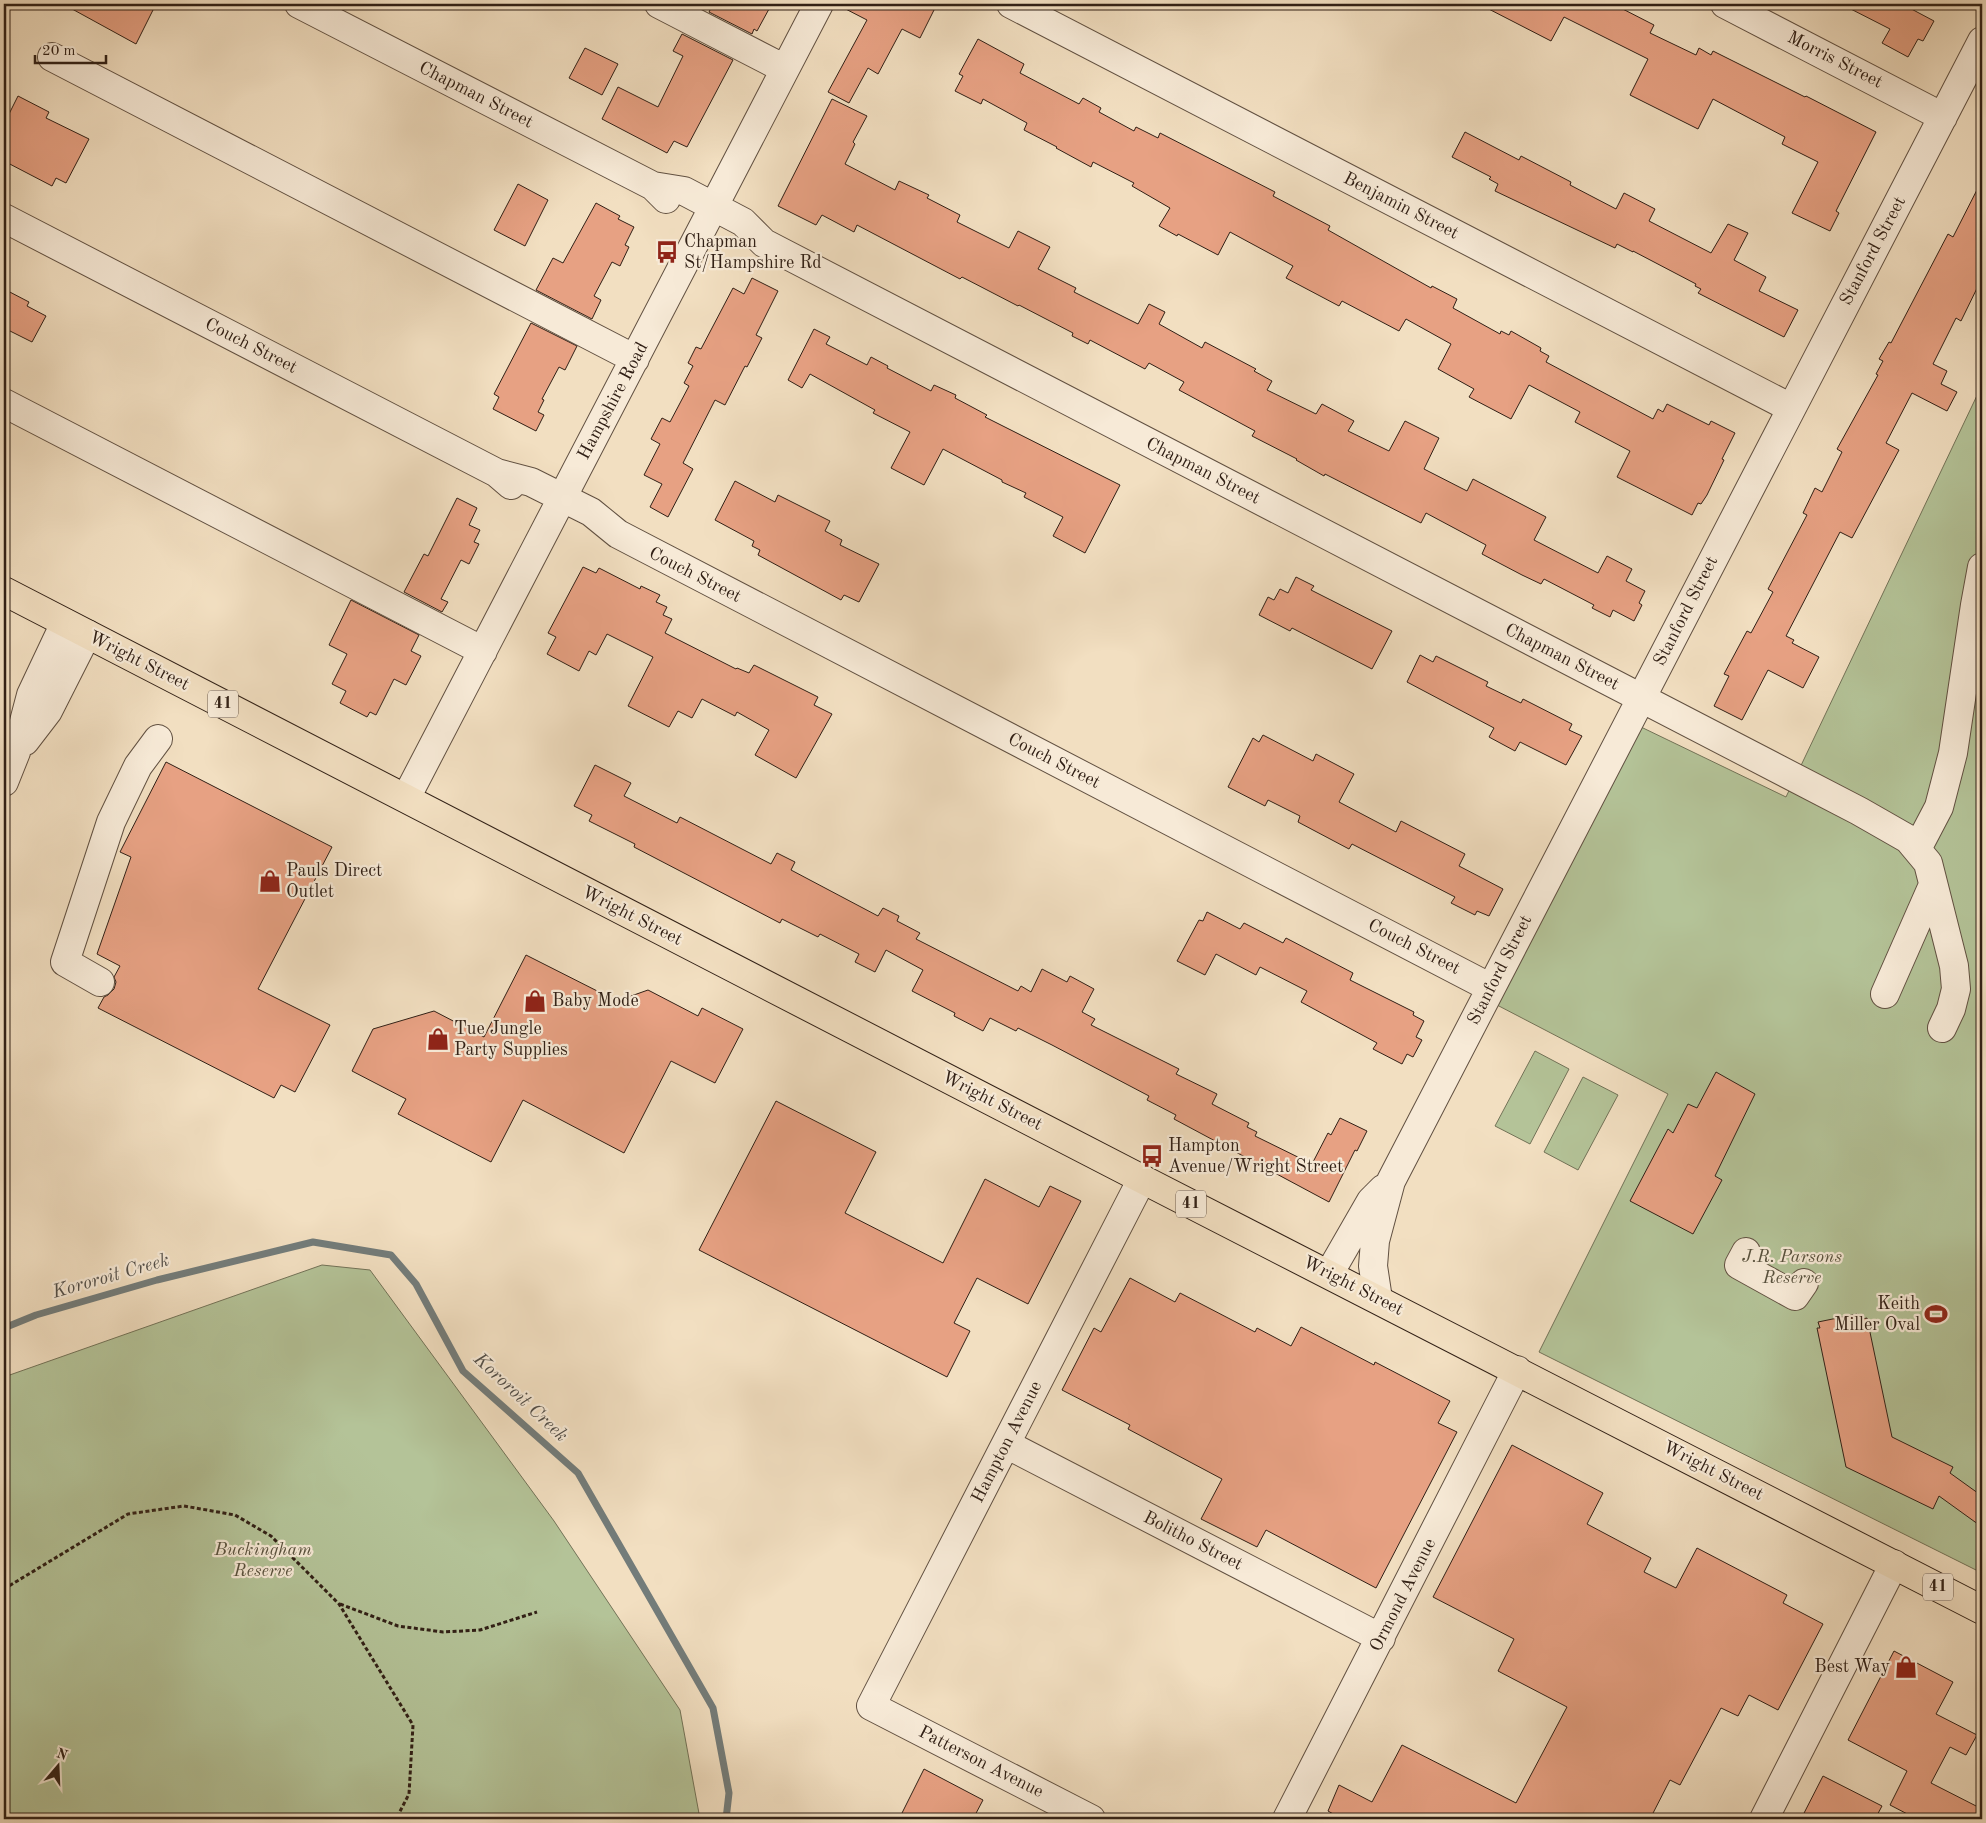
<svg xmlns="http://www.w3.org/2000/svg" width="1986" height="1823" font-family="'Old Standard TT',serif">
  <rect width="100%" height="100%" fill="#f2dfc1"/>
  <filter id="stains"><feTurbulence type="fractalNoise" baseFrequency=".004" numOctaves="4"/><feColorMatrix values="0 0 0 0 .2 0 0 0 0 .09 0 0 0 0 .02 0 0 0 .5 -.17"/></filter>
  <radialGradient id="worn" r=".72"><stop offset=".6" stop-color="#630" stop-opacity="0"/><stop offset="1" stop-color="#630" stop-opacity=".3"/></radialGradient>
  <path fill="#b4c398" stroke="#727257" d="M 1982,385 L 1982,1573 L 1539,1352 L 1668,1094 L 1497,1005 L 1641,727 L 1786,797 Z
    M 1535,1051 L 1569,1069 L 1530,1144 L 1495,1126 Z
    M 1583,1077 L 1618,1095 L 1578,1170 L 1544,1152 Z
    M 322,1265 L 370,1270 L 554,1521 L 680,1710 L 700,1819 L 4,1819 L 4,1377 Z"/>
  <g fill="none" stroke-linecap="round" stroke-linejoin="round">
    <path stroke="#737c7a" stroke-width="7" d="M 4,1328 L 36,1315 L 157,1280 L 313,1242 L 391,1255 L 416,1284 L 463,1371 L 578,1473 L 713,1708 L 729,1793 L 726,1819"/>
  </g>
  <path fill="#e7a183" stroke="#312016" d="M 63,4 L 156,4 L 136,44 Z
    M 713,4 L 758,4 L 769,9 L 757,31 L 754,29 L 752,34 L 709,12 Z
    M 836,4 L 937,4 L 920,38 L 902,29 L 878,74 L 868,68 L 849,103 L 828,92 L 867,20 Z
    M 1479,4 L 1613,4 L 1654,25 L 1650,33 L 1696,55 L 1699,48 L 1711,55 L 1713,51 L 1805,97 L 1806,96 L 1876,132 L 1836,211 L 1839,213 L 1830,231 L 1792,213 L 1818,162 L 1782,144 L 1785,137 L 1713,99 L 1698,129 L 1630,95 L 1648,59 L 1564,17 L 1551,41 Z
    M 1841,4 L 1902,4 L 1934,21 L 1923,41 L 1918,39 L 1908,57 L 1882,43 L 1890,29 Z
    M 682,34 L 733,60 L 687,147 L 674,141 L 667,153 L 602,119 L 618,87 L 658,107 L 683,56 L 673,51 Z
    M 978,39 L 1024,64 L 1020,73 L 1079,104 L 1083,98 L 1101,108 L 1099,112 L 1134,131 L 1136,127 L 1158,138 L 1160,133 L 1275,192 L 1273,196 L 1330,226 L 1328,230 L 1431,288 L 1432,286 L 1457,299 L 1453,308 L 1500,334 L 1501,331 L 1509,335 L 1511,331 L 1541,348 L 1540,351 L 1549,356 L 1546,362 L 1653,419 L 1658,409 L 1663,412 L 1667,404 L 1709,425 L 1711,421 L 1735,433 L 1722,459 L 1724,460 L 1707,495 L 1701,504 L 1698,503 L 1692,515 L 1617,477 L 1630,451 L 1575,422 L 1580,412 L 1529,385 L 1511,419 L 1469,397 L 1474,389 L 1438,369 L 1451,344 L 1406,319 L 1399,331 L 1342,301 L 1339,306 L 1286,278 L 1293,266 L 1230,232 L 1218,255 L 1178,234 L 1177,236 L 1159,226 L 1170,208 L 1132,186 L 1134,183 L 1093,162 L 1091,167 L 1056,148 L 1057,147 L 1024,130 L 1027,123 L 983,99 L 981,104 L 955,91 L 963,76 L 959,74 Z
    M 585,48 L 618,64 L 602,95 L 569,78 Z
    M 18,96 L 49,112 L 46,118 L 89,139 L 66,183 L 56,178 L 52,186 L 4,161 L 4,124 Z
    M 832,99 L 867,116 L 853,142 L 855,144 L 845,164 L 895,190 L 899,181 L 929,195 L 927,198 L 960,215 L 957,222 L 1009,248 L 1018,231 L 1050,247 L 1038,269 L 1076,288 L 1074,292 L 1138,324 L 1149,304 L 1165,312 L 1159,324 L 1202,348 L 1205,342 L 1256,369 L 1254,371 L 1272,381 L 1267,390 L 1316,414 L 1322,404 L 1354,421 L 1348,431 L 1389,451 L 1405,421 L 1439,438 L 1424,469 L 1467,491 L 1473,479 L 1546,517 L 1534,540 L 1598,573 L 1607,556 L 1632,569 L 1626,581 L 1645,591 L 1639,603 L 1642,605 L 1634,621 L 1613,610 L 1610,617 L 1592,608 L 1594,605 L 1544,579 L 1541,584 L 1522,575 L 1482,554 L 1486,545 L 1426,513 L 1421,523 L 1325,474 L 1324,476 L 1296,460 L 1297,459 L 1252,436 L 1255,431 L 1179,390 L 1184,382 L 1149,363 L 1145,369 L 1090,340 L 1088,344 L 1072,336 L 1073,333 L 1019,305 L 1018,306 L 962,277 L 960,279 L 857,225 L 854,232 L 822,215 L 816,225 L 778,206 Z
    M 1465,132 L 1519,160 L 1521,156 L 1571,182 L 1570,185 L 1616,209 L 1624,193 L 1655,209 L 1649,221 L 1711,253 L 1728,224 L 1748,233 L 1734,260 L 1766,277 L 1759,291 L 1798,310 L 1784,337 L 1698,293 L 1701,289 L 1695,286 L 1696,284 L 1633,251 L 1633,252 L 1617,244 L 1615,248 L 1495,191 L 1498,184 L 1489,179 L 1491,177 L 1452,157 Z
    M 1982,180 L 1982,278 L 1961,321 L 1956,318 L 1933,364 L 1947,371 L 1941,384 L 1957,392 L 1947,411 L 1912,393 L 1886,443 L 1899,450 L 1852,538 L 1840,532 L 1786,636 L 1794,640 L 1792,643 L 1819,657 L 1803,688 L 1768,670 L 1742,720 L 1714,706 L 1729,676 L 1724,674 L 1747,631 L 1751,633 L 1773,592 L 1768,589 L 1807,515 L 1803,513 L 1815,488 L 1822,492 L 1842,452 L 1837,449 L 1878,375 L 1876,374 L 1883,361 L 1879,359 L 1889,342 L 1891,343 L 1948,234 L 1953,237 Z
    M 518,184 L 548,200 L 525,246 L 494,230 Z
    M 596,203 L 620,216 L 618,219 L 634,227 L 625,245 L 629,247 L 620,266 L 612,262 L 594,296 L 601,300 L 592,319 L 536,290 L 553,258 L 563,263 Z
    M 752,278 L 778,291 L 756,335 L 762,338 L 747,367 L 745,366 L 725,405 L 715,400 L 683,463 L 693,469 L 668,517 L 650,507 L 662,484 L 644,475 L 660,444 L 651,439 L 662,418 L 670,422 L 689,386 L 684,383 L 693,366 L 688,363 L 696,347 L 701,349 L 733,288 L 744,294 Z
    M 4,289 L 29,302 L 27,306 L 46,316 L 32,342 L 4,328 Z
    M 531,323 L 577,346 L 565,370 L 559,367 L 542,399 L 544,400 L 538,412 L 544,415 L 536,431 L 493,409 L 499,397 L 494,394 Z
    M 814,329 L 830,337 L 826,344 L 867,365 L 871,357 L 888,366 L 887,368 L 931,391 L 934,385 L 956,395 L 955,398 L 987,415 L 985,417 L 1120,485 L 1085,553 L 1053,536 L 1063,517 L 1024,497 L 1026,493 L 1002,482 L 1002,480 L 943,449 L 924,485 L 891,468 L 910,432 L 873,413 L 875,410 L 810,374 L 802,388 L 788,380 Z
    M 735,481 L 775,502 L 778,495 L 830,521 L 825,531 L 842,540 L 840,545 L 879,564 L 859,602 L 844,595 L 841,600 L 758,555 L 760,550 L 752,546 L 754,541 L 715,520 Z
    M 457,498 L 477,508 L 469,525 L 480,530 L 474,542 L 479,544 L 469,564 L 461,560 L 441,599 L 448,602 L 442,612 L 404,592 L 424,554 L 428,556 Z
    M 583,567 L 596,573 L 599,568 L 640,589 L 641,586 L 660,595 L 656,602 L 667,607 L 663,615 L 672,619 L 665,633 L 736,669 L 737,668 L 749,673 L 754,665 L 818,697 L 814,705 L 832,714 L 796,778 L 755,755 L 769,730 L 737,712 L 735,716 L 702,699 L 692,718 L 678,711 L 669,727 L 628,706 L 653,657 L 607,634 L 596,655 L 589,651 L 579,671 L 547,654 L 556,637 L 548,633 Z
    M 1296,577 L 1314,586 L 1311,590 L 1392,631 L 1372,669 L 1292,628 L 1290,631 L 1259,615 L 1268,597 L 1274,600 L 1280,589 L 1288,593 Z
    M 351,600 L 419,635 L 411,651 L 421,656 L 406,685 L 394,679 L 376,715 L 370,712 L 367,717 L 340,703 L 346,691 L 332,684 L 347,654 L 329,645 Z
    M 1420,655 L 1433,662 L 1436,656 L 1488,682 L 1486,686 L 1521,703 L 1523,699 L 1572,724 L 1569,730 L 1582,736 L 1566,765 L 1520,742 L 1515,751 L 1489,737 L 1494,728 L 1407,682 Z
    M 1263,735 L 1313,761 L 1316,754 L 1354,774 L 1339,802 L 1396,832 L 1401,821 L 1465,854 L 1459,866 L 1503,889 L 1489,916 L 1477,911 L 1475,915 L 1451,903 L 1455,897 L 1352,844 L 1349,849 L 1298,822 L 1300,816 L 1268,800 L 1265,806 L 1228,787 L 1253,738 L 1259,742 Z
    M 166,762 L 332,847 L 258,989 L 330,1025 L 295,1092 L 281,1085 L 274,1098 L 98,1008 L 104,997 L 108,995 L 114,989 L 116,982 L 114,977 L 120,966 L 97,954 L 131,857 L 120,852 Z
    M 595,765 L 631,783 L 624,796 L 677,823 L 680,817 L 771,864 L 777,853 L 795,862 L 791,870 L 878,916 L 883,908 L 899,916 L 897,921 L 920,933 L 916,939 L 1018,991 L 1021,986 L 1031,992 L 1042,969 L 1067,982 L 1070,976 L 1094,989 L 1082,1012 L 1095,1019 L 1091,1025 L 1179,1069 L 1176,1074 L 1217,1094 L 1212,1104 L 1249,1123 L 1247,1127 L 1257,1132 L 1255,1136 L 1312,1164 L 1328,1133 L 1331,1135 L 1340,1118 L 1367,1131 L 1357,1151 L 1355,1150 L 1329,1202 L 1174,1119 L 1176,1115 L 1147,1100 L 1149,1096 L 1052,1045 L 1018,1028 L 1016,1031 L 990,1018 L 983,1031 L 954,1016 L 955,1013 L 912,991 L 923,970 L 886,950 L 875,972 L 855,962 L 859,954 L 820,934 L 818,937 L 782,919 L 780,923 L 634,847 L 635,844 L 589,821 L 592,815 L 574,806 Z
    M 1207,912 L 1240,929 L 1244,923 L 1283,943 L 1286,938 L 1353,973 L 1350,980 L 1414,1012 L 1413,1015 L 1424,1021 L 1416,1037 L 1422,1040 L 1413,1057 L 1407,1054 L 1402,1064 L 1373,1049 L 1377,1043 L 1301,1002 L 1307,991 L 1260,967 L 1256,975 L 1216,954 L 1205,975 L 1177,961 L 1199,920 L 1203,921 Z
    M 526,955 L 617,1001 L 648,990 L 698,1016 L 702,1008 L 743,1029 L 715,1083 L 671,1061 L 624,1153 L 523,1100 L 491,1162 L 398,1114 L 406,1099 L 352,1071 L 373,1029 L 434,1011 L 484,1037 Z
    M 1716,1072 L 1755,1094 L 1715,1176 L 1722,1180 L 1693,1234 L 1630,1201 L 1668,1129 L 1673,1133 L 1688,1104 L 1697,1108 Z
    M 776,1101 L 876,1152 L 845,1213 L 943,1263 L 985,1179 L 1039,1207 L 1050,1186 L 1081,1201 L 1028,1304 L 977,1278 L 954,1323 L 970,1331 L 947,1377 L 699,1250 Z
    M 1130,1278 L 1175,1302 L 1180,1293 L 1255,1332 L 1257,1328 L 1291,1346 L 1301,1327 L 1374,1365 L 1375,1362 L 1450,1401 L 1438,1423 L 1457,1432 L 1376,1588 L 1266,1530 L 1257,1547 L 1201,1519 L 1222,1479 L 1128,1429 L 1130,1425 L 1062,1390 L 1094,1328 L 1101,1332 Z
    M 1857,1314 L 1858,1320 L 1867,1318 L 1892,1437 L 1953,1467 L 1950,1473 L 1982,1496 L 1982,1527 L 1939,1496 L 1933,1509 L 1846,1467 L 1817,1328 L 1820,1328 L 1818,1322 Z
    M 1512,1445 L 1603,1493 L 1587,1524 L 1651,1558 L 1644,1572 L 1676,1588 L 1697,1548 L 1787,1595 L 1783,1603 L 1823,1624 L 1778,1710 L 1749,1695 L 1738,1716 L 1721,1708 L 1680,1785 L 1670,1780 L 1650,1819 L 1342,1819 L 1328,1811 L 1339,1785 L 1372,1802 L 1402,1745 L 1516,1803 L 1567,1707 L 1498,1671 L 1514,1639 L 1433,1597 Z
    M 1894,1651 L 1953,1682 L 1936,1714 L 1977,1735 L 1966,1755 L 1950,1747 L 1931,1783 L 1982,1809 L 1982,1819 L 1917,1819 L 1890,1805 L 1907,1771 L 1848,1740 Z
    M 924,1769 L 983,1800 L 973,1819 L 899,1819 Z
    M 1823,1776 L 1882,1806 L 1875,1819 L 1801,1819 Z"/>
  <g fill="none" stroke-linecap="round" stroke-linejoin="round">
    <defs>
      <path id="minor" d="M 299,4 L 653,186 L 666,199
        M 659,4 L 785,69
        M 1011,4 L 1791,408
        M 1725,4 L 1943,117
        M 52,57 L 635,359
        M 653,186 L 684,191 L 743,222 L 764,243 L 1859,811 L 1908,839 L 1928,863 L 1954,966 L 1956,989 L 1951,1009 L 1942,1028
        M 4,218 L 497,473 L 511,485
        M 4,403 L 483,651
        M 497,473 L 531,482 L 591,512 L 618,534 L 1491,988
        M 25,741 L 48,711 L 87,634
        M 4,782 L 16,752 L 31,695 L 65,623
        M 406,798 L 819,4
        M 1917,849 L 1939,807 L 1953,753 L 1975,605 L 1982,567
        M 100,982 L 65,962 L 111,822 L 138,766 L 158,739
        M 1885,994 L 1933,885
        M 1746,1252 L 1739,1265 L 1795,1296 L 1804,1283
        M 1329,1274 L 1371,1201 L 1383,1189
        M 1378,1299 L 1373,1266 L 1375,1241 L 1391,1181 L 1982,41
        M 1006,1444 L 1381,1638
        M 1091,1819 L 871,1706 L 1142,1179
        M 1287,1819 L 1517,1370
        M 1764,1819 L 1894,1564"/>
      <path id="major" d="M 4,591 L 1142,1179 L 1982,1610"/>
    </defs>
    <use href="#minor" stroke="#615041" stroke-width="30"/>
    <use href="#major" stroke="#312016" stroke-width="30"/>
    <path stroke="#312016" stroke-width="3" stroke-dasharray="4 2.5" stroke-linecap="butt" d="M 4,1589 L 128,1514 L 184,1506 L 235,1515 L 271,1536 L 339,1604 L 413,1725 L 409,1794 L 396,1819
      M 340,1604 L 398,1626 L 443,1632 L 480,1630 L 537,1612"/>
    <use href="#minor" stroke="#f7ead7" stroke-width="28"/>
    <use href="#major" stroke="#f2dfc1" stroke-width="28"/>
  </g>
  <defs>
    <symbol id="bus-bare" viewBox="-9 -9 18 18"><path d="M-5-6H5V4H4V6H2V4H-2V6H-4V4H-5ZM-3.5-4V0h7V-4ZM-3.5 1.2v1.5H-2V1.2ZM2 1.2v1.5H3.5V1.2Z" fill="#8f2418" stroke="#f7ead7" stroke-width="2.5" paint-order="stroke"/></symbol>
    <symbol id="shop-bare" viewBox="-9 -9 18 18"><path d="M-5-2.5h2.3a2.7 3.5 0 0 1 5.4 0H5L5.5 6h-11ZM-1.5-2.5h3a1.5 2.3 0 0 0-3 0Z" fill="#8f2418" stroke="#f7ead7" stroke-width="2.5" paint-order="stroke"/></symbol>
    <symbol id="stadium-bare" viewBox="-9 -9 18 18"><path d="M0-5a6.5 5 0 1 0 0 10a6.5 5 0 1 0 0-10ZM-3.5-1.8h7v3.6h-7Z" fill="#8f2418" stroke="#f7ead7" stroke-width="2.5" paint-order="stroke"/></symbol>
  </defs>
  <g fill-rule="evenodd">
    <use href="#bus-bare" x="651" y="236" width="32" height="32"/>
    <use href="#shop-bare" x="254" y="865" width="32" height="32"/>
    <use href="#shop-bare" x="519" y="985" width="32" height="32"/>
    <use href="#shop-bare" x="422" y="1023" width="32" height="32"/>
    <use href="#bus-bare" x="1136" y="1140" width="32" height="32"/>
    <use href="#stadium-bare" x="1920" y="1298" width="32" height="32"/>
    <use href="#shop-bare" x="1890" y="1651" width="32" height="32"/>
  </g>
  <g text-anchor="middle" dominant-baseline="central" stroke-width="4.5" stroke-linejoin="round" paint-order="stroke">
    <g fill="#f7ead7" stroke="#6c5d50" stroke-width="1">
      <rect x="208" y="690.5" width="30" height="27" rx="4"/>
      <rect x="1176" y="1190.5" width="30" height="27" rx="4"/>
      <rect x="1923" y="1573.5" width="30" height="27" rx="4"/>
    </g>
    <g font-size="16" font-weight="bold" fill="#312016">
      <text x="223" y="704">41</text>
      <text x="1191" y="1204">41</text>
      <text x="1938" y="1587">41</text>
    </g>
    <g font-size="18" fill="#312016" stroke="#f7ead7">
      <text transform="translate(1835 60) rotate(27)">Morris Street</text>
      <text transform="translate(476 95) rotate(27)">Chapman Street</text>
      <text transform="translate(1401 206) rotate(27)">Benjamin Street</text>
      <text transform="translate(1873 251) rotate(-62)">Stanford Street</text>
      <text transform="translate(251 346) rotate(27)">Couch Street</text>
      <text transform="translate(613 401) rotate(-62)">Hampshire Road</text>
      <text transform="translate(1203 471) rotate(27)">Chapman Street</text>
      <text transform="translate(695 575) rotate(27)">Couch Street</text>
      <text transform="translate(1686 611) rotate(-63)">Stanford Street</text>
      <text transform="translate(1562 657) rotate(27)">Chapman Street</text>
      <text transform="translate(139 661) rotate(27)">Wright Street</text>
      <text transform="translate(1054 761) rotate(27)">Couch Street</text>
      <text transform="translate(632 916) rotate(27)">Wright Street</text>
      <text transform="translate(1414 947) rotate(27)">Couch Street</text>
      <text transform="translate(1500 970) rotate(-63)">Stanford Street</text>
      <text transform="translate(992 1101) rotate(27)">Wright Street</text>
      <text transform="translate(1353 1286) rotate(27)">Wright Street</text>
      <text transform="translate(1007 1442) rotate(-63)">Hampton Avenue</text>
      <text transform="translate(1713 1471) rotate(27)">Wright Street</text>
      <text transform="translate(1193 1541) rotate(27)">Bolitho Street</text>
      <text transform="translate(1403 1595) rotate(-63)">Ormond Avenue</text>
      <text transform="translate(981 1762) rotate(27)">Patterson Avenue</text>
    </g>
    <g font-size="18" fill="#312016" stroke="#f7ead7" text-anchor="start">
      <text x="684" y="242">Chapman<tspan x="684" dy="21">St/Hampshire Rd</tspan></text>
      <text x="286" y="871">Pauls Direct<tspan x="286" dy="21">Outlet</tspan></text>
      <text x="552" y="1001">Baby Mode</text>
      <text x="454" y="1029">Tue Jungle<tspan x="454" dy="21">Party Supplies</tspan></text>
      <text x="1168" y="1146">Hampton<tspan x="1168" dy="21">Avenue/Wright Street</tspan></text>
      <text x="1920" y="1304" text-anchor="end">Keith<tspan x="1920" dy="21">Miller Oval</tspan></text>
      <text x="1890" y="1667" text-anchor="end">Best Way</text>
    </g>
    <g font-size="18" font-style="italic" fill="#58513d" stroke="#f7ead7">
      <text x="1792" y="1257">J.R. Parsons<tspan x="1792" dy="21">Reserve</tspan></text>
      <text x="263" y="1550">Buckingham<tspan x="263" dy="21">Reserve</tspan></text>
    </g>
    <g font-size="19" font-style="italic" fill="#524e48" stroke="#f7ead7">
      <text transform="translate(111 1277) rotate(-16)">Kororoit Creek</text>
      <text transform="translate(520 1398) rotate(43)">Kororoit Creek</text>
    </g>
  </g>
  <rect width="1986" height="1823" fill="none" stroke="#f2dfc1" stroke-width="20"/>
  <rect x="5" y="5" width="1976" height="1813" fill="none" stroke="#312016" stroke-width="2.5"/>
  <rect x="10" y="10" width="1966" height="1803" fill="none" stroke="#312016"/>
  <g transform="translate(58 1766) rotate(19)" stroke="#f7ead7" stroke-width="4" paint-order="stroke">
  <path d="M0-4L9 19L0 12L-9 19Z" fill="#312016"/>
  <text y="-8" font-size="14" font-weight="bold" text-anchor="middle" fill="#312016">N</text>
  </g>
  <path d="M35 55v8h71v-8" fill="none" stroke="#312016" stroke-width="2.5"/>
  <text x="42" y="55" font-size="15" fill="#312016" stroke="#f7ead7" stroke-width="4" paint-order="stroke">20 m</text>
  <rect width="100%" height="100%" filter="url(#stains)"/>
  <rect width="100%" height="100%" fill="url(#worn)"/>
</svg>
